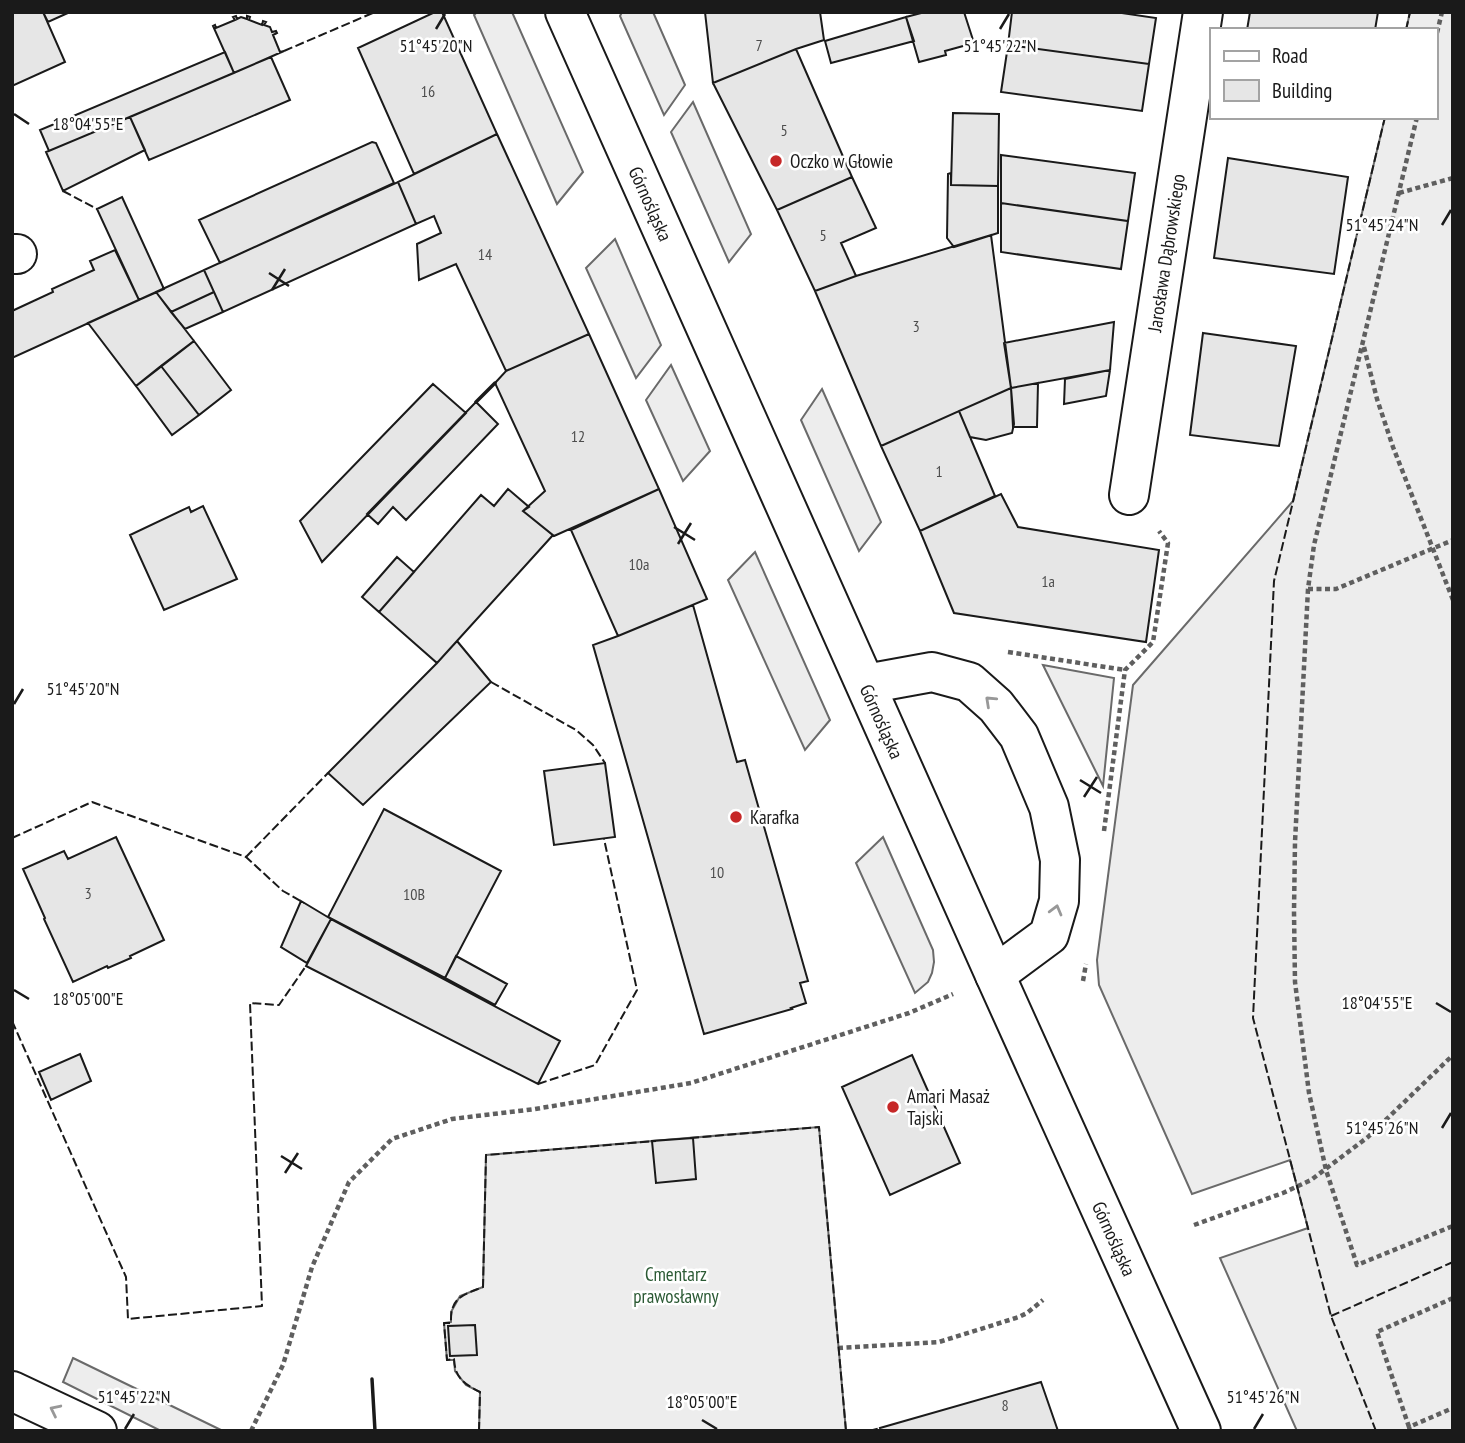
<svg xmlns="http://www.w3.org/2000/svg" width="1465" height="1443" font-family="'PT Sans Narrow',sans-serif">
  <rect width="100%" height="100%" fill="#fff"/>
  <path fill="#ededed" stroke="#6a6a6a" stroke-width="2" d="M 477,12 L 512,12 L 583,172 L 557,204 L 474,15 Z
    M 622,12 L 653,12 L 685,85 L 664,115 L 620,16 Z
    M 1410,12 L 1453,12 L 1453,1431 L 1297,1431 L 1220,1258 L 1308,1228 L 1290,1160 L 1192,1194 L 1099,985 L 1097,960 L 1133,685 L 1293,501 L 1385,117 L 1435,117 L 1435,30 L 1406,30 Z
    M 693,102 L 751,234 L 729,262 L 671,132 Z
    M 615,239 L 661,345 L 636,378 L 586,268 Z
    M 671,365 L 710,451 L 683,481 L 646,400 Z
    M 822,389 L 881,522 L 859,551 L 801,420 Z
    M 755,552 L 830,720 L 805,750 L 728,580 Z
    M 1043,665 L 1114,678 L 1103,786 Z
    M 883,837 L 933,950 L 934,962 L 932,973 L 928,982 L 915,993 L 856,863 Z
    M 819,1127 L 846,1431 L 479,1431 L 480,1392 L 466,1385 L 455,1371 L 454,1360 L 447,1360 L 444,1323 L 451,1322 L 451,1312 L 460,1296 L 483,1287 L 486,1155 Z
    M 73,1358 L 223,1431 L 161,1431 L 63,1382 Z"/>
  <path fill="#e6e6e6" stroke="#1a1a1a" stroke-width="2" d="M 12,12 L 43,12 L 65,62 L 12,86 Z
    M 43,12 L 70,12 L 48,22 Z
    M 435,12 L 442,12 L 497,134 L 414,174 L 358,48 Z
    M 705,12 L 820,12 L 824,40 L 796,49 L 713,83 Z
    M 925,12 L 964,12 L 974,43 L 945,51 L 946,55 L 919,62 L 906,17 Z
    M 1012,12 L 1115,12 L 1156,18 L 1149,64 L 1008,45 Z
    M 1250,12 L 1378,12 L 1375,30 L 1247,30 Z
    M 236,16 L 237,19 L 241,17 L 247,19 L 247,16 L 250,17 L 249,20 L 262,25 L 263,21 L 266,22 L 264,25 L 270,27 L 272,32 L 276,31 L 277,33 L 273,35 L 280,52 L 284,51 L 234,73 L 213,26 L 215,25 L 216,28 L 235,20 L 233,17 Z
    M 906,17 L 914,41 L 831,63 L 825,41 Z
    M 1008,45 L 1149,64 L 1142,111 L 1001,92 Z
    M 796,49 L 852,177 L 777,210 L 713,83 Z
    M 225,52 L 234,73 L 49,151 L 40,130 Z
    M 271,57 L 290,100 L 149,160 L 130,117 Z
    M 953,113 L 999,114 L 998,186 L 951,185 Z
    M 130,117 L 145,150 L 63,191 L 46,152 Z
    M 497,134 L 589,334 L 506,371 L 456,264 L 419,280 L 417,244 L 441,233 L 434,216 L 416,224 L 398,182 Z
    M 372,142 L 376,143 L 394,183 L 220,263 L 199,220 Z
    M 1001,155 L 1135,173 L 1128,221 L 1001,203 Z
    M 1228,158 L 1348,177 L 1334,274 L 1214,258 Z
    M 951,173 L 951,185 L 998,186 L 998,233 L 954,247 L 947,238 L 948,174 Z
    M 852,177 L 876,228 L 841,243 L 856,276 L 815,291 L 777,210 Z
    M 398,182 L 416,224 L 223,312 L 204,270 Z
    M 122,197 L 164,289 L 139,300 L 97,209 Z
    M 1001,203 L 1128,221 L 1121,269 L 1001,252 Z
    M 991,235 L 1011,388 L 881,446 L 815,291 L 856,276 Z
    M 115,250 L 139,300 L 12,358 L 12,311 L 53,292 L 52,289 L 94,270 L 90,261 Z
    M 204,270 L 214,292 L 171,312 L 156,292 Z
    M 156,292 L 194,341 L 136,386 L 88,323 Z
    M 214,292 L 223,312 L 185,329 L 171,312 Z
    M 1114,322 L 1110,370 L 1011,388 L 1004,343 Z
    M 1203,333 L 1296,346 L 1279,446 L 1190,435 Z
    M 589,334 L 659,489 L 554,536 L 523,511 L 545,491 L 495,383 L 506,371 Z
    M 194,341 L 231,390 L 199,415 L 161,366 Z
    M 161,366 L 199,415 L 172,435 L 136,386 Z
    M 1110,370 L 1106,396 L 1064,404 L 1065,379 Z
    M 1038,383 L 1037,427 L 1013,427 L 1011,388 Z
    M 433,384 L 466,413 L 322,562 L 300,521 Z
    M 1011,388 L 1014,424 L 1012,433 L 986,440 L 970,437 L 959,411 Z
    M 476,402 L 498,424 L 406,520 L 393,507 L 378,524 L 367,514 Z
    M 959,411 L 995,496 L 920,531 L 881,446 Z
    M 508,489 L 529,507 L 523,511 L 553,535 L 437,663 L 379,612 L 481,495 L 494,506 Z
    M 659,489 L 707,599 L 618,636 L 571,530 Z
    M 1001,494 L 1018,527 L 1159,550 L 1146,642 L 954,613 L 920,531 Z
    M 203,506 L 237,579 L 164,610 L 130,535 L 189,507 L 191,512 Z
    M 397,557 L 414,572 L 379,612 L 362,597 Z
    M 693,605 L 737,762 L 745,760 L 808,981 L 800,983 L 806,1003 L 791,1008 L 792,1009 L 704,1034 L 593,645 L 618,636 Z
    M 457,641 L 491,682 L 363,805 L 328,773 L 437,663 Z
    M 605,763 L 615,837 L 554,845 L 544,771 Z
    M 384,809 L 501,871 L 445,978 L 328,917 Z
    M 116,837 L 164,940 L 130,956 L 131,958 L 108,968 L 107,966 L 73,982 L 44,919 L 45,918 L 23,869 L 64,851 L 68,859 Z
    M 301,901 L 331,919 L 307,963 L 281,947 Z
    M 331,919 L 560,1041 L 538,1084 L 306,966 Z
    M 456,956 L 507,984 L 495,1005 L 445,978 Z
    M 80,1054 L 91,1081 L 51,1100 L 39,1072 Z
    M 912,1055 L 960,1163 L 890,1195 L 842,1087 Z
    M 693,1138 L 696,1179 L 656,1183 L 652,1141 Z
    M 475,1325 L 477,1355 L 450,1356 L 448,1326 Z
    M 1041,1382 L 1058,1431 L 881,1431 L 880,1428 Z"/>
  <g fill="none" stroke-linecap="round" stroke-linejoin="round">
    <defs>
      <g id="minor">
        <path id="s1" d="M 565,12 L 995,975 L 1201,1431"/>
        <path d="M 12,254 L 17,254"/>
        <path id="s2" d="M 1129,495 L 1203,12"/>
        <path d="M 866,684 L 932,672 L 969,682 L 996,706 L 1019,736 L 1049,807 L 1060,860 L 1059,901 L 1049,935 L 995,975"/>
        <path d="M 12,1391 L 97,1431"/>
      </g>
    </defs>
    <use href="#minor" stroke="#1a1a1a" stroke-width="42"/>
    <path stroke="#5f5f5f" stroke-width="4.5" stroke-dasharray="5 3.5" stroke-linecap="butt" d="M 1435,41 L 1442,12
      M 1417,117 L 1314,545 L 1308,589 L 1295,842 L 1294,912 L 1295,982 L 1309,1093 L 1326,1170 L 1357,1265 L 1453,1226
      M 1399,193 L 1453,178
      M 1364,347 L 1377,399 L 1393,447 L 1453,600
      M 1308,589 L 1336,589 L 1453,540
      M 1008,652 L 1125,670
      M 1104,831 L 1125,670 L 1153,642 L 1168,543 L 1159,531
      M 1083,981 L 1086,964
      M 1194,1225 L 1283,1193 L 1311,1180 L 1368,1137 L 1453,1055
      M 838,1348 L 939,1342 L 1019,1317 L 1027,1313 L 1043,1300
      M 1409,1427 L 1377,1332 L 1453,1298
      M 251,1431 L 283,1365 L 312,1267 L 349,1182 L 392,1139 L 452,1119 L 535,1109 L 691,1083 L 909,1013 L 953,994
      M 1410,1431 L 1409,1427 L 1453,1408"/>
    <use href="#minor" stroke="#fff" stroke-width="38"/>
    <path stroke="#1a1a1a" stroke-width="2" stroke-dasharray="9 3.5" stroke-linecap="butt" d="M 1406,30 L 1410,12
      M 284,51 L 375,12
      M 63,191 L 97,209
      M 491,682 L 576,730 L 593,745 L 605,763
      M 12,838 L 92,802 L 246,857 L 283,891 L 304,903
      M 246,857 L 328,773
      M 12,1021 L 126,1277 L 128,1319 L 262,1306 L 250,1003 L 279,1005 L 306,966
      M 538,1084 L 595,1065 L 637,990 L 604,839
      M 690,1138 L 819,1127 L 846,1431
      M 1331,1316 L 1453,1262
      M 479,1431 L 480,1392 C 464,1384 455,1378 454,1359 L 447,1360 L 444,1323 L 451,1323 C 450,1297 463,1295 483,1287 L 486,1155 L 656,1141
      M 869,1431 L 880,1428
      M 1376,1431 L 1331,1316 L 1253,1018 L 1274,581 L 1385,117"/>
    <path stroke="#1a1a1a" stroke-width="3.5" d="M 476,402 L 495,383
      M 372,1379 L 375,1431"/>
  </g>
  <defs><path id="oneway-chevron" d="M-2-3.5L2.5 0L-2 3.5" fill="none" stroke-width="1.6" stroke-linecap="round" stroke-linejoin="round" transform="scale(1.75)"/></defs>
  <g stroke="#989898">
    <use href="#oneway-chevron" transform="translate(990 701) rotate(-137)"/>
    <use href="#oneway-chevron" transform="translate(1056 910) rotate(-75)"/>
    <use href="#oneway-chevron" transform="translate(55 1410) rotate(-154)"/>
  </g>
  <path fill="none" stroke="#1a1a1a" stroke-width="2.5" d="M 436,29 L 445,14M 1000,29 L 1009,14M 14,114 L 29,124M 1442,225 L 1451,210M 269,273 L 289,286M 272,290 L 285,269M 674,527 L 695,540M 678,544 L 691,523M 14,704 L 23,689M 1080,780 L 1101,793M 1084,797 L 1097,777M 14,990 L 29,999M 1436,1003 L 1451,1012M 1442,1128 L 1451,1113M 281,1156 L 302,1169M 285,1173 L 298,1153M 702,1420 L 717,1429M 125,1429 L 134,1414M 1254,1429 L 1263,1414"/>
  <g fill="#c62828" stroke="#fff" stroke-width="2.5">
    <circle cx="776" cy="161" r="7"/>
    <circle cx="736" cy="817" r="7"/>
    <circle cx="893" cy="1107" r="7"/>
  </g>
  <g text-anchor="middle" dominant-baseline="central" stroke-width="5" stroke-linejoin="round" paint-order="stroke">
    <g font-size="16" fill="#4d4d4d">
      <text x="759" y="45">7</text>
      <text x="428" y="91">16</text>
      <text x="784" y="130">5</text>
      <text x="823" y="235">5</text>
      <text x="485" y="254">14</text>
      <text x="916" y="326">3</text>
      <text x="578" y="436">12</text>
      <text x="939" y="471">1</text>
      <text x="639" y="564">10a</text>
      <text x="1048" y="581">1a</text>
      <text x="717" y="872">10</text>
      <text x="88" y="893">3</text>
      <text x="414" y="894">10B</text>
      <text x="1005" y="1405">8</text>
    </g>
    <g font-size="19" fill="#1a1a1a" stroke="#fff" text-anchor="start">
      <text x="790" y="161">Oczko w Głowie</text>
      <text x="750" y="817">Karafka</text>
      <text x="907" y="1096">Amari Masaż<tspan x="907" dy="22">Tajski</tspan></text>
    </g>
    <g font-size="19" fill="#1a1a1a" stroke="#fff">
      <text stroke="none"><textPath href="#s1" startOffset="210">Górnośląska</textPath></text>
      <text stroke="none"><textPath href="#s2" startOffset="245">Jarosława Dąbrowskiego</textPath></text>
      <text stroke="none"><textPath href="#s1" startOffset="777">Górnośląska</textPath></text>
      <text stroke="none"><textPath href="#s1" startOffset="1344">Górnośląska</textPath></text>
    </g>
    <g font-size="19" fill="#2b5a34" stroke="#fff">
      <text x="676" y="1274">Cmentarz<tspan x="676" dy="22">prawosławny</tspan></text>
    </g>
  </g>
  <g font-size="18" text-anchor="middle" fill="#1a1a1a" stroke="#fff" stroke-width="5" stroke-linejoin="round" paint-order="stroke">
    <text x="436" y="52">51°45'20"N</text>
    <text x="1000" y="52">51°45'22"N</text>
    <text x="88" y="130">18°04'55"E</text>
    <text x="1382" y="231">51°45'24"N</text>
    <text x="83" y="695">51°45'20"N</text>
    <text x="88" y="1005">18°05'00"E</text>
    <text x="1377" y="1009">18°04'55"E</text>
    <text x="1382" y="1134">51°45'26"N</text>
    <text x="134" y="1403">51°45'22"N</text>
    <text x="1263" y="1403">51°45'26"N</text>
    <text x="702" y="1408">18°05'00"E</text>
  </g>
  <rect width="1465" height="1443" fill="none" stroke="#1a1a1a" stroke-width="28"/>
  <rect x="1210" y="28" width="228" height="91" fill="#ffffff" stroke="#a3a3a3" stroke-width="2"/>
  <rect x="1224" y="51" width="35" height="10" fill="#ffffff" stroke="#a3a3a3" stroke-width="2"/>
  <text x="1272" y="63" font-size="21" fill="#1a1a1a">Road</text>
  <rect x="1224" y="80" width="35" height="21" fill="#e6e6e6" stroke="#a3a3a3" stroke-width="2"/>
  <text x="1272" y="98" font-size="21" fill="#1a1a1a">Building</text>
</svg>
